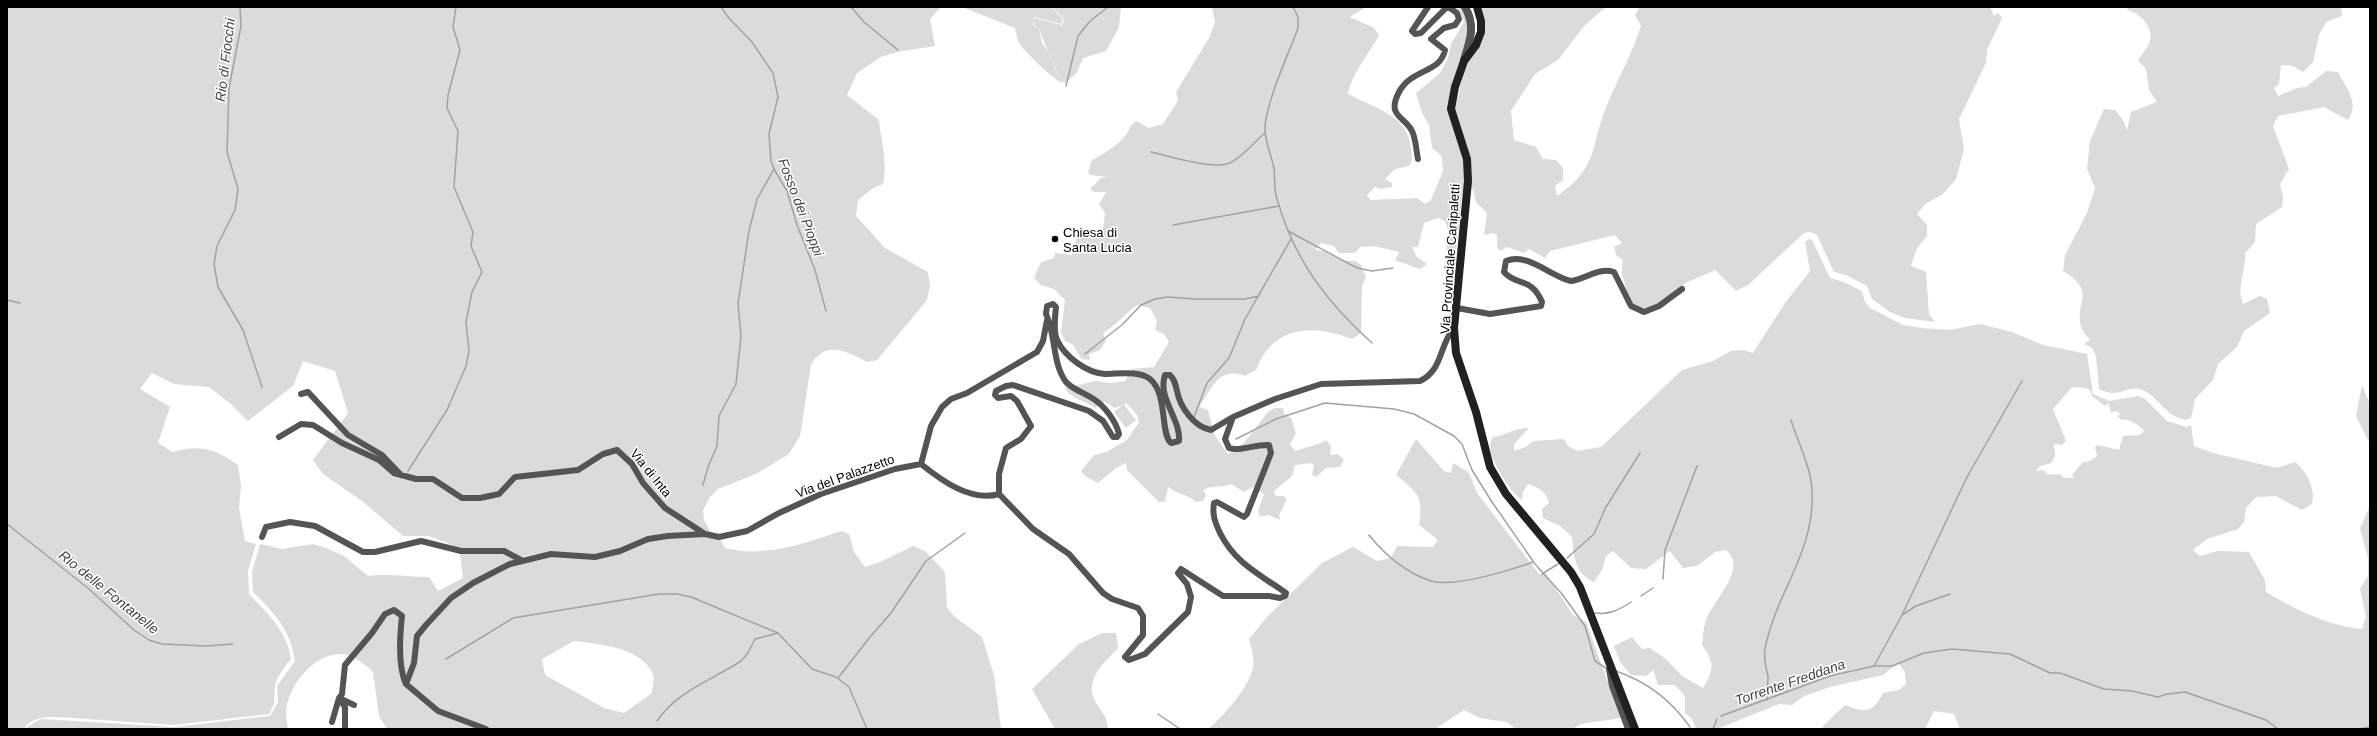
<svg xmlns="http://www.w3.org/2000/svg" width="2377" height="736" font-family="Arial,sans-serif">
  <rect width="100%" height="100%" fill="#fff"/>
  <path fill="#dbdbdb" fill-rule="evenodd" d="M 7,7 L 941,7 L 930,19 L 935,46 L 897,52 L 881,57 L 857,73 L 847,95 L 879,120 C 881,142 888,162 883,184 L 873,188 L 858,200 L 856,216 L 885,248 L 928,272 L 930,286 L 927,300 L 877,360 L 867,362 C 847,351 825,340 811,365 L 800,436 L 789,454 L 758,473 L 718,489 L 710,497 L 703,510 L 704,520 L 711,533 L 705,531 L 648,536 L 619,549 L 594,554 L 551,551 L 521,557 L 504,549 L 462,549 L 429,536 L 403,536 L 362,501 L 323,474 L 313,460 L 348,413 L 335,371 L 303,361 L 293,386 L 248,421 L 231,404 L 209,387 L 174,384 L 152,373 L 140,389 L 170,407 L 158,443 L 173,452 C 198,444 217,449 238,465 L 241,485 L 239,508 L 245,541 L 256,544 L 248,571 L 249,594 C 268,614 287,631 291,659 C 285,666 276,678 275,687 C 273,701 277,699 269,714 L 174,725 L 58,717 C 46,717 31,717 24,729 L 7,729 Z
    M 962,7 L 1052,7 L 1063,20 L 1061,24 L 1034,17 L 1033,25 L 1039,28 L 1042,43 L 1050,54 L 1059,80 L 1064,84 C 1055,81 1022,50 1018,41 C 1017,37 1016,32 1015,28 Z
    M 1053,7 L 1121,7 L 1119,27 L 1106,51 L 1083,58 L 1076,74 L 1065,83 L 1059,80 C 1055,61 1044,46 1039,28 L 1034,25 L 1034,18 L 1062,25 L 1064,20 Z
    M 1212,7 L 1366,7 L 1350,17 L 1374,28 L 1379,35 C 1369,54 1351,75 1348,94 C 1374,108 1408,115 1411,148 C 1412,156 1413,160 1409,166 L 1395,169 L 1385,179 L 1392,183 L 1392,187 L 1381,189 L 1375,187 L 1367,195 L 1370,200 L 1417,198 L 1425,204 L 1431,200 L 1443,171 L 1442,156 L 1432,148 L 1429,125 L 1422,113 L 1416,93 L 1440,73 L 1448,58 L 1451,44 L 1464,22 L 1460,10 L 1455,7 L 1462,7 L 1470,26 L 1449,110 L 1464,159 L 1464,191 L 1462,192 L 1458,238 L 1450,277 L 1445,274 L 1448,230 L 1445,221 L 1438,218 L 1424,223 L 1418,247 L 1412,247 L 1417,257 L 1427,264 L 1420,269 C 1411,267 1405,262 1395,261 L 1399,252 L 1374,246 L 1360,247 L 1355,253 L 1339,253 L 1334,246 L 1321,243 L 1315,250 L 1323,251 L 1345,261 L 1355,261 L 1361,265 L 1366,277 L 1362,286 L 1361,333 L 1352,339 C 1313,324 1273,325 1256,370 L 1245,376 C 1218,366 1212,389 1199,407 L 1208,410 L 1215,436 L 1228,454 L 1243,444 L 1268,412 L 1275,408 L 1283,408 L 1284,414 L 1291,418 L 1296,433 L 1290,445 L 1295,451 C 1306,447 1317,446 1326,440 L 1331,446 L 1330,455 L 1338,454 L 1344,460 L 1340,467 L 1326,468 L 1316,477 L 1312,475 L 1314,466 L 1312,463 L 1295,465 L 1292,476 L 1274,491 L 1275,496 L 1283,496 L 1287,499 L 1279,515 L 1280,520 L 1269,515 L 1260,517 L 1258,511 L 1264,494 L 1253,487 L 1244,492 L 1231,484 C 1222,488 1211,485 1203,490 L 1206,495 L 1203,501 L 1196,502 C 1187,494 1177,494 1168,487 L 1165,502 L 1159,502 L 1127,470 L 1126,463 L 1116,468 L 1098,483 L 1085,476 L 1081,471 L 1094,455 L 1106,452 L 1127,440 L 1139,422 L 1137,415 L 1126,403 L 1124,405 L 1136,420 L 1126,428 L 1114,412 L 1123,405 L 1115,408 L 1105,402 L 1095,408 C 1086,401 1071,399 1065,388 L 1096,381 L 1111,383 L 1125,381 L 1132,369 L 1154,367 L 1169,342 L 1164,334 L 1155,330 L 1157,321 L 1150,308 L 1137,305 C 1125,314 1116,325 1103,333 L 1106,341 L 1100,350 L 1089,354 L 1090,360 L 1082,359 L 1072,344 L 1065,341 L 1061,333 L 1065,300 L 1054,289 L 1041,285 L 1034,278 L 1041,262 L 1054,258 L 1055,253 L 1072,255 L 1079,229 L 1103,229 L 1105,213 L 1099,204 L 1106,192 L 1094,192 L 1090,189 L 1101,178 L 1107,177 L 1090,175 L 1088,172 L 1092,160 C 1102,155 1118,145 1125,136 C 1130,130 1129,126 1136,121 L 1149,128 L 1163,124 L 1178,101 L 1176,92 L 1209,38 L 1215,22 Z
    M 1480,7 L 1606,7 L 1584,26 L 1558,60 L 1535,74 L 1511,111 L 1514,140 L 1536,147 L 1543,159 L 1556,160 L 1563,168 L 1563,180 L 1555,186 L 1557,196 C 1599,168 1590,146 1607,105 C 1618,78 1632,54 1641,26 L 1635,15 L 1640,7 L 1990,7 L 1994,16 L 1998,13 L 2002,18 L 1987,50 L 1986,63 L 1959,119 L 1964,150 L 1956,179 L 1943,194 L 1925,204 L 1917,214 L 1927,225 L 1927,236 L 1917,248 L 1911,266 L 1926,272 L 1929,314 L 1935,322 L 1905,318 L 1890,312 L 1872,299 L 1867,286 L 1846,275 L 1834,272 L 1817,235 L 1810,232 L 1804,233 L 1748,285 L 1736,291 L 1715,270 C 1707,274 1698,277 1690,281 C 1671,288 1638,335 1626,289 C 1623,273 1620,277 1623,260 L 1616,255 L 1614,247 L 1622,243 L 1615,235 L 1550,251 L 1545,258 L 1529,249 L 1524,253 L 1507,247 L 1500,251 L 1497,247 L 1497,235 L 1493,233 L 1484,235 L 1487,213 L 1476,202 L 1473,189 L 1469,190 L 1470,158 L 1455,109 L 1466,63 L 1479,46 Z
    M 2127,7 L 2341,7 L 2342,16 L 2326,22 L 2319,35 L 2313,62 L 2303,72 L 2293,66 L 2281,65 L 2279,84 L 2274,88 L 2278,96 L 2297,88 L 2306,87 L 2326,71 L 2338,72 C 2346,89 2360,102 2348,120 L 2324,107 L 2278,116 L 2273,126 L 2289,169 L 2280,184 L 2283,197 L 2282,207 L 2256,224 L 2255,242 L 2245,253 C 2246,273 2236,285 2243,304 L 2260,296 L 2267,299 L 2270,313 L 2244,331 L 2237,347 L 2218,364 L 2213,380 L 2195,399 L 2191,418 L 2186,420 C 2163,416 2156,392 2139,389 C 2126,386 2118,399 2099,389 L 2096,356 L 2092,348 L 2084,344 L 2090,340 C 2087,336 2082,331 2081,327 C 2074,301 2098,292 2063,271 L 2065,255 L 2087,213 L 2095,188 L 2087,169 L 2090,141 L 2104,109 L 2115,110 L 2123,120 L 2127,130 L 2131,112 L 2157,102 L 2149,90 L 2146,69 L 2138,60 C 2141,55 2149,47 2150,41 C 2153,25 2141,15 2128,10 Z
    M 1809,239 L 1812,240 L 1830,278 L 1844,282 L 1862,291 L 1865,302 L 1870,308 L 1903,325 L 1922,328 L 1950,330 L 1980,324 L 2012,332 L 2043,345 L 2087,354 L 2093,394 L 2109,401 L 2138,396 L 2145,399 L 2167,421 L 2187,427 L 2191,425 L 2194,446 L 2213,453 L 2277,468 L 2295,462 C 2306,470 2316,489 2312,504 L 2302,510 L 2276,496 L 2256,497 L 2246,508 L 2244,522 L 2238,529 L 2207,539 L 2193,550 L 2200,556 L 2217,551 L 2249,552 L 2265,580 L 2266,592 C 2294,609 2329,626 2362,629 L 2366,617 L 2360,589 L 2368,576 L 2368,559 L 2360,528 L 2370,506 L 2370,729 L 1960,729 L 1954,714 L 1934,711 L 1925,729 L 1823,729 L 1823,726 L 1845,705 C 1866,713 1873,713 1883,693 L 1899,690 L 1906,684 L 1905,672 L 1898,663 L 1883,675 L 1830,687 L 1804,696 L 1792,705 L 1779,704 L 1717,729 L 1696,729 L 1692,719 L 1685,713 L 1685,696 L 1675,685 L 1658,685 L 1653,670 L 1646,676 L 1631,675 L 1620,662 L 1614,646 L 1632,637 L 1642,649 L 1650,648 L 1667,660 L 1682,676 L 1703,688 C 1714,669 1715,663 1702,645 C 1703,638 1703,630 1705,623 C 1712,600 1749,570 1726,550 L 1715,552 L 1697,566 L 1683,568 L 1670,551 L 1646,569 L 1631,568 L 1613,551 L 1606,556 L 1602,570 L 1594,582 C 1574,573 1574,556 1572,537 L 1560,526 L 1543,518 L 1542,509 L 1549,503 C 1546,491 1539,488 1528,484 L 1523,492 L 1522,500 C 1511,494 1490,460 1490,446 C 1490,443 1492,439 1493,437 C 1507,435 1516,427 1529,428 L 1514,444 L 1514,451 L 1526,447 L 1533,441 L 1564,439 L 1568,446 L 1577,451 L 1601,447 L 1682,370 L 1713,361 L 1731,351 L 1744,350 L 1753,353 L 1785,303 L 1810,271 L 1805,242 ZM 2072,387 L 2086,388 L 2091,391 L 2092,396 L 2105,406 L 2108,403 L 2111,413 L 2115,411 L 2120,413 L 2118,417 L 2122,420 C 2128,418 2140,425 2144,431 L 2140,435 L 2123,436 L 2119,450 L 2098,445 L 2095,447 L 2097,456 L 2092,460 L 2082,463 L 2072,475 L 2074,478 L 2064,478 L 2061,475 L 2047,474 L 2043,470 L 2036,471 L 2040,466 L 2051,463 L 2055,456 L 2054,444 L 2062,445 L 2066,441 L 2053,409 Z
    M 2362,385 L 2370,404 L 2370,444 L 2356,416 Z
    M 1416,439 L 1444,471 L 1451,473 L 1453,463 L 1469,473 L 1477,493 L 1539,574 L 1546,574 L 1573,615 L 1586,622 L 1621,718 L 1581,724 L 1572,729 L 1516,729 L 1506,722 L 1480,718 L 1464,710 L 1435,729 L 1208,729 C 1223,717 1250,686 1253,667 C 1255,659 1251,647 1249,639 L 1267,617 L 1322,563 L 1353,547 L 1377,561 L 1391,558 L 1397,546 L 1433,547 L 1438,540 L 1419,525 C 1424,496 1417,492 1396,475 Z
    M 841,531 L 849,534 L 854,552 L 865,567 L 880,562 L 913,546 L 925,551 L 945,572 L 947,608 L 955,617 L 982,637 L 994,675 L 1001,729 L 387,729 L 379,716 L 373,672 C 365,664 351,653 339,654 C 313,656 292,682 287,705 C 285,712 287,722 288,729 L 26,729 L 28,726 L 41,719 L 174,727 L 270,716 L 278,702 L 277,686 L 295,661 C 291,630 274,613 253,592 L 252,572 L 260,544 L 282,549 L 313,544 L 326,548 L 344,556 L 368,576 C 389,573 408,577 429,577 L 438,591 L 463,578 L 460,554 L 462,552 L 503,553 L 522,562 L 551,556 L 595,559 L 649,541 L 705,536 L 720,539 L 725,548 C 765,558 803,544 841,531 ZM 574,641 C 599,644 641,647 653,674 C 655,679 652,687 652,693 L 624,713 L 604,708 L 545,675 L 542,659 Z
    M 1102,633 L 1116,633 L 1118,648 C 1104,663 1084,679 1095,701 C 1102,714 1107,714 1108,729 L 1055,729 L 1032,689 L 1079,644 Z"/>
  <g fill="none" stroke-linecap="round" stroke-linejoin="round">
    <path stroke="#a2a2a2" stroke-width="1.5" d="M 240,7 L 241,26 L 229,88 L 227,152 L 238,189 L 235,210 L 217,246 L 214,264 L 218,287 L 243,330 L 262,387
      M 721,7 L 728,17 L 752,42 L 773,73 L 778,97 L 769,134 L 771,161 L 774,169 L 787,191 L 797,225 L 815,270 L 826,311
      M 851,7 L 864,22 L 898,50
      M 1293,7 L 1298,17 L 1298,28 C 1287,58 1272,88 1266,119 C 1262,137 1271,152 1274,169 C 1275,179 1274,189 1277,199 C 1294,259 1326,302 1372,343
      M 1066,86 L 1078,36 L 1090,21 L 1108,7
      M 1151,152 C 1169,156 1213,170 1230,163 C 1243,157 1254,142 1265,133
      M 1173,225 L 1279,206
      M 1288,231 L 1357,268 L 1372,271 L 1393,268
      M 7,300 L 20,303
      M 1085,354 L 1123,324 L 1141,305 L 1155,299 L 1168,297 L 1194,299 L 1245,299 L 1259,296
      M 1194,417 L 1207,383 L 1229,358 L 1245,319 L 1291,239
      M 1236,439 L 1276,419 L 1325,403 L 1394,409 L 1414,414 L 1454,436 L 1462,444 L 1472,470 L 1492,502 L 1535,564 L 1562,594 L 1585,626 L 1595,661 L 1606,668
      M 408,471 L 447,410 L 466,366 L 469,351 L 466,322 L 472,292 L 482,272 L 471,246 L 473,232 L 454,187 L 458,131 L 447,108 L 448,95 L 460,50 L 453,27 L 456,7
      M 703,485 L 708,467 L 717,446 L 719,416 L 736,384 L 741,336 L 738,303 L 749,231 L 757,199 L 774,169
      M 7,524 L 89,589 L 134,630 L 149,640 L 162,644 L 206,646 L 233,644
      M 1369,535 C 1385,555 1407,573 1431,581 C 1454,588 1511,570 1533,562
      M 1567,558 L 1594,534 L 1606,507 L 1640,453
      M 1542,574 L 1558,564
      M 1663,579 L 1665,550 L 1697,466
      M 1641,596 L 1653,588
      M 1595,613 C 1609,615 1619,610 1631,602
      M 1902,615 L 1916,606 L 1950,594
      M 446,659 L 513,618 L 659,594 L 677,594 L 691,597 L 778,633 L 812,669 L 836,677 L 849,687 L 867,729
      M 1874,666 L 1902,615 L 1967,477 L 2022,381
      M 1616,671 C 1647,682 1670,699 1690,727
      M 838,678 L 870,637 L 891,613 L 926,561 L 965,533
      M 1767,700 C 1767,692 1768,683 1768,676 C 1766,667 1763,658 1765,649 C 1776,591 1815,554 1812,490 C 1811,467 1798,443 1791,420
      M 1158,714 L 1180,729
      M 1721,716 L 1830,676 L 1874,666 L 1892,666 L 1924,653 L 1952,649 L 2010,654 L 2050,673 L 2060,673 L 2104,689 L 2132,691 L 2158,697 L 2167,694 L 2185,692 L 2266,720 L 2278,729
      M 657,721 C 677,691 712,680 741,661 L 748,653 L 755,639 L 778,633
      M 1713,729 L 1717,719
      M 2359,729 L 2370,727"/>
    <path stroke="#545454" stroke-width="6" d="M 1418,159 C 1416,150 1416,139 1412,131 C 1405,116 1386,117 1399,92 C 1412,68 1440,74 1445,50 L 1431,39 L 1444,28 L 1455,25 L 1459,19 L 1457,13 L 1450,8 L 1446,8 L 1421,33 L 1415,34 L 1412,31 L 1428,7
      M 1457,308 L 1490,314 L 1541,306 L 1542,302 C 1531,276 1517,287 1504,272 L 1506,261 C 1528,252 1551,277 1571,281 C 1586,279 1598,267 1614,272 L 1631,306 L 1644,312 L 1659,306 L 1682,289
      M 301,394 L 308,392 L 348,435 L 382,455 L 401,475
      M 279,437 L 301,424 L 313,425 L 342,443 L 379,460 L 394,473 L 416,479 L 433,479 L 462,498 L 480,498 L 499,494 L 515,477 L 578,470 L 603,454 L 617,450 L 632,464 L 643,483 L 665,508 L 705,534
      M 921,464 L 931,426 L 942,407 L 951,399 L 967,393 L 1037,352 L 1043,341 L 1047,320
      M 999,494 L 1033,529 L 1069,554 L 1103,593 L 1112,599 L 1138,608 L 1143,616 L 1143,635 L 1125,657 L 1129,660 L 1145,654 L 1188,612 L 1191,597 L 1187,584 L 1178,573 L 1181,569 L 1223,596 L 1269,596 L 1280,598 L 1285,596 L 1286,593 C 1259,574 1235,563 1220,533 C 1215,522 1212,515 1214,503 L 1217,502 L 1244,517 L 1247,514 L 1271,453 L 1269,445 C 1255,444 1240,452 1229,448 L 1225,439 L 1233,417
      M 262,537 L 266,527 L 290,522 L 315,526 L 363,552 L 375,552 L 421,541 L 461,551 L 504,551 L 521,560
      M 1609,669 L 1612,686 L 1628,729
      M 332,722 L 339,698 L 354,705
      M 345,729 L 345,707 L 339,698 L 342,694 L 345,665 L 372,633 L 385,614 L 394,610 L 402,616 C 400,634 398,667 406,684
      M 486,729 L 438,711 L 406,684 L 414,663 L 417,636 L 426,625 L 451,598 L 473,583 L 510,564 L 551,554 L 595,557 L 620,551 L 648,539 L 668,536 L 705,534 L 719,537 L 747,531 L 779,513 L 821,494 L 895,469 L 921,464 C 942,481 971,502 999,494 L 999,474 L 1006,448 L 1021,439 L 1031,426 L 1017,401 L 1011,396 L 998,398 L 995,395 L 996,391 L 1006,386 L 1013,385 L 1089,411 L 1103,421 L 1113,437 L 1117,437 L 1119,434 C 1116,421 1104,405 1092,398 C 1084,393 1072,389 1066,382 C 1052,363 1056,335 1046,314 L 1047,306 L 1053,304 L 1056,307 C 1055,317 1053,331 1057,340 C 1065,357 1087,373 1105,374 C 1118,374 1139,370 1150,379 C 1168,394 1160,434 1171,443 L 1179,441 C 1181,419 1157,398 1165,375 L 1170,375 C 1176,381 1175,384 1177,391 C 1180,407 1194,427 1211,430 L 1233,417 L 1275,399 L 1321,384 L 1420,381 C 1443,370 1439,345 1454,328"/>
    <path stroke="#545454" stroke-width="8" d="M 1464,60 C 1470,41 1476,26 1465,7"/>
    <path stroke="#212121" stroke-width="8" d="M 1477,7 L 1481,21 L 1481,32 L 1476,45 L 1464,61 L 1455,87 L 1451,109 L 1467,159 L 1468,181 L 1454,328 L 1456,353 L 1476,412 L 1490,467 L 1506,494 L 1571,572 L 1580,587 L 1635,729"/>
  </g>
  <circle fill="#000" stroke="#fff" stroke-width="1.5" cx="1055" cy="239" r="4"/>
  <g text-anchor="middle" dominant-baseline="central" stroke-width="3" stroke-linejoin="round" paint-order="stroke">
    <g font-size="13" fill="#000" stroke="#fff" text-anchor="start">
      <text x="1063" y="232">Chiesa di<tspan x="1063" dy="15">Santa Lucia</tspan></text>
    </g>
    <g font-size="13" fill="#000" stroke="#fff">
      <text transform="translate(1450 259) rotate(-86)">Via Provinciale Canipaletti</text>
      <text transform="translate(651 473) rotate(51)">Via di Inta</text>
      <text transform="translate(845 476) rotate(-20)">Via del Palazzetto</text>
    </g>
    <g font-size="14" font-style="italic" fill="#434343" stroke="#fff">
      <text transform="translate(225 60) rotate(-83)">Rio di Fiocchi</text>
      <text transform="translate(801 207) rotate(69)">Fosso dei Pioppi</text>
      <text transform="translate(109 592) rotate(39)">Rio delle Fontanelle</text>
      <text transform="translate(1790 682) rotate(-19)">Torrente Freddana</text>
    </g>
  </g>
  <rect width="2377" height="736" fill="none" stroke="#000000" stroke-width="16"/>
</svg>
